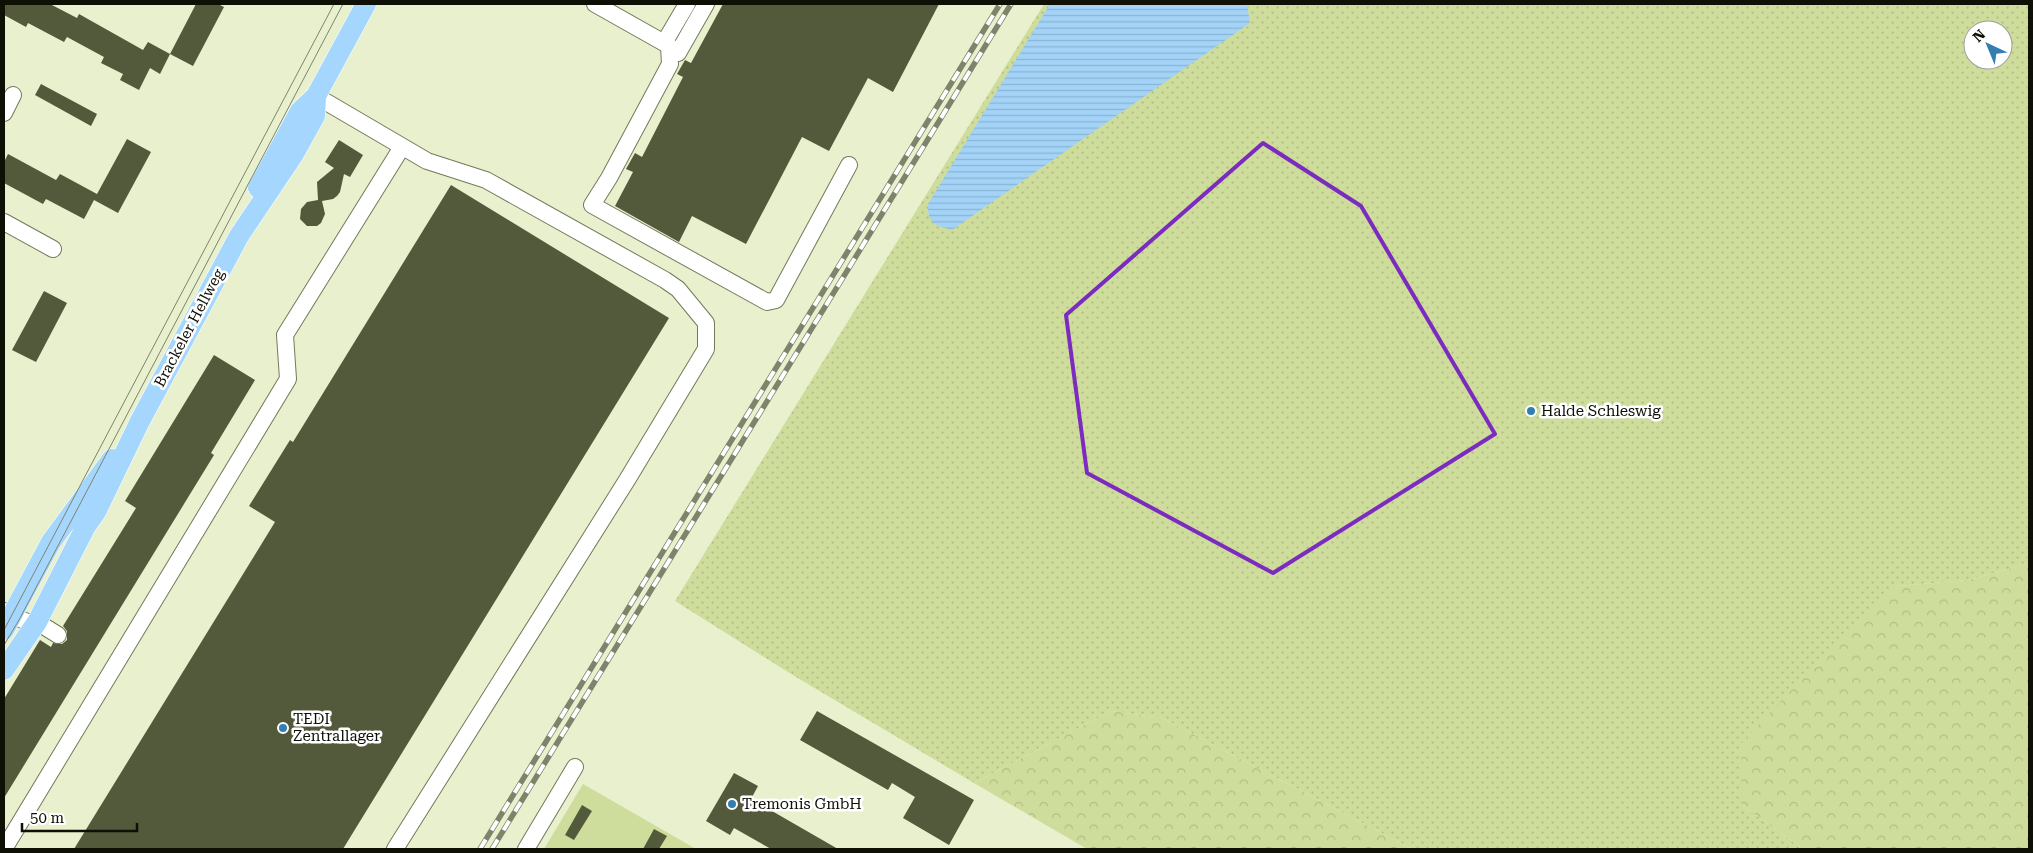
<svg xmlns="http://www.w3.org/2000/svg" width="2033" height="853" font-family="'Roboto Serif',serif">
  <defs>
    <pattern id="grass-dots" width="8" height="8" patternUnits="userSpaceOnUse" patternTransform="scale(1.25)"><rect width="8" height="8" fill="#cfdd9c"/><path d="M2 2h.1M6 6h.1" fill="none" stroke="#b1bd85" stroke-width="1.8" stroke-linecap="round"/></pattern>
    <pattern id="forest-crowns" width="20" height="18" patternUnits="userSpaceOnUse" patternTransform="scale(1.25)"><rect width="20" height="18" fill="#cfdd9c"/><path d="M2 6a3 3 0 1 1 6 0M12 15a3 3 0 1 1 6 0" fill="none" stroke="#b1bd85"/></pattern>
    <pattern id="water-rules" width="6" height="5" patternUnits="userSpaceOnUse" patternTransform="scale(1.25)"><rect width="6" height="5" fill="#a4d3f8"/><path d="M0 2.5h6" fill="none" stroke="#8cb4d3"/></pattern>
  </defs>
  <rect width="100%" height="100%" fill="#e8f0cd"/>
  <path fill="url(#grass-dots)" fill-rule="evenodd" d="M 1044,4 L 2029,4 L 2029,563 L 1969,580 L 1897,586 L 1742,805 L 1803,849 L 1412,849 L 1162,718 L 1111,711 L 974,783 L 796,677 L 675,601 ZM 1973,30 L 2003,30 L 2003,60 L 1973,60 Z"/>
  <path fill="url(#forest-crowns)" d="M 2029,563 L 2029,849 L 1803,849 L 1742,805 L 1741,744 L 1833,645 L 1897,586 L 1969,580 Z
    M 1111,711 L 1162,718 L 1412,849 L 1087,849 L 974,783 Z"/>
  <path fill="#cfdd9c" d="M 583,784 L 696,849 L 544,849 Z"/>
  <path fill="url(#water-rules)" d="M 1050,4 L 1247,4 L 1250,23 L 952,230 C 935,226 927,223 928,204 Z"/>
  <path fill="#535a3c" d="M 4,4 L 50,4 L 77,18 L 79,14 L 143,50 L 148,42 L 170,54 L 196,4 L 218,4 L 224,7 L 193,66 L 170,54 L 160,74 L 150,68 L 139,90 L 120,80 L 123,74 L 101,63 L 104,57 L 67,37 L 64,42 L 28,23 L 26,27 L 4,15 Z
    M 723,4 L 939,4 L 893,92 L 868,78 L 829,151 L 802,137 L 746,244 L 692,216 L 679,242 L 615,206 L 633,172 L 626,169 L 635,153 L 642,157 L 683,77 L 677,74 L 685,60 L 691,63 Z
    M 41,84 L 97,114 L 91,126 L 35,95 Z
    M 127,139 L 151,152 L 118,213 L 94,200 L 84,219 L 46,199 L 43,204 L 4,183 L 4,162 L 8,154 L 56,180 L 60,174 L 97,194 Z
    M 339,140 L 363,155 L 350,177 L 344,174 L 340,192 L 337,196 L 333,199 L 322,201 L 325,214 L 321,223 L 317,226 L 307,226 L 300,219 L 301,209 L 307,202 L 318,200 L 317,182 L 334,168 L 325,162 Z
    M 451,185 L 669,318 L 343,849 L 74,849 L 275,522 L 249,506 L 290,440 L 293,442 Z
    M 44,291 L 67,303 L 36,362 L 12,350 Z
    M 214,355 L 255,380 L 211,453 L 214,455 L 4,798 L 4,699 L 40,640 L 51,647 L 53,643 L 62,644 L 67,640 L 67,631 L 63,626 L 136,508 L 125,501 Z
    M 817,711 L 974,800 L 949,845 L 903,818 L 915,797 L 892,783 L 888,790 L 800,740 Z
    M 734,773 L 758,786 L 751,799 L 838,849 L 771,849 L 734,828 L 730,835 L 706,821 Z
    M 582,805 L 592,811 L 574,840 L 565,835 Z
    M 654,829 L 667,836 L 659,849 L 643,849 Z"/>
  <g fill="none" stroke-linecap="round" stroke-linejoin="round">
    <defs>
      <path id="minor" d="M 595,4 L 666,44 L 678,53 L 706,4
        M 664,43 L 687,4
        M 669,46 L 670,64 L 609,178 L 592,205 L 767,302 L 776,300 L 849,165
        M 316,96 L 427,161 L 486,180 L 665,280 L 678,289 L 706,323 L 706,349 L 627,480 L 395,849
        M 4,113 L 13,95
        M 4,222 L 53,249
        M 4,611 L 29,623 L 37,622 L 58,635
        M 4,849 L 288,379 L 285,335 L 402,147
        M 526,849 L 575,767"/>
      <path id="major" d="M 258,188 L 300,111 L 316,96 L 366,4
        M 4,630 L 51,542 L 112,459
        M 4,670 L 37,622 L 86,526 L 96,512 L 140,421 L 239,236 L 294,154 L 315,116 L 316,96"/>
    </defs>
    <use href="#minor" stroke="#737a5b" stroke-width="18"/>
    <use href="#major" stroke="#fff" stroke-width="21"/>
    <use href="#minor" stroke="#fff" stroke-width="16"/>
    <use href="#major" stroke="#a5d7fe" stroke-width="20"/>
    <path stroke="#7e836c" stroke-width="1" d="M 4,630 L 334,4
      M 4,645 L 19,620 L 343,4"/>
    <defs>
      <path id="rail" d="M 480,849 L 1000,4
        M 492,849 L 1011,4"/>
    </defs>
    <use href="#rail" stroke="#7e836c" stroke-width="5.5"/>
    <use href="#rail" stroke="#fff" stroke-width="4" stroke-dasharray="11" stroke-linecap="butt"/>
  </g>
  <path fill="none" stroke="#7b2cbf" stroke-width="4" stroke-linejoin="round" d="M 1263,143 L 1361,206 L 1495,434 L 1273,573 L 1087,473 L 1066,315 Z"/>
  <g fill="#347db1" stroke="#fff" stroke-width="2">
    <circle cx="1531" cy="411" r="5"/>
    <circle cx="283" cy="728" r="5"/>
    <circle cx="732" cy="804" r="5"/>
  </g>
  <g text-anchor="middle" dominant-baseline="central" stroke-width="5" stroke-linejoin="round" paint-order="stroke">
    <g font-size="15" fill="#0e1005" stroke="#fff">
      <text transform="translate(189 328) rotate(-62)">Brackeler Hellweg</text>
    </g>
    <g font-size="15" fill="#0e1005" stroke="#fff" text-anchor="start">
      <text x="1541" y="411">Halde Schleswig</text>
      <text x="293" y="719">TEDI<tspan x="293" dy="17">Zentrallager</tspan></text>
      <text x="742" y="804">Tremonis GmbH</text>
    </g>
  </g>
  <rect width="2033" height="853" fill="none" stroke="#0e1005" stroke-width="10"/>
  <g transform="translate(1988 45) rotate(316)"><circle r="24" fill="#ffffff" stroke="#9f9f9b"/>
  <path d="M0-4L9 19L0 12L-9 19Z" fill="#347db1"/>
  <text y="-8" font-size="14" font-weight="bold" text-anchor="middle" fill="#0e1005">N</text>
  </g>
  <path d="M22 823v8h115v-8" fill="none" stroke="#0e1005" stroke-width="2.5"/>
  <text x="30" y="823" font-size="15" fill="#0e1005" stroke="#ffffff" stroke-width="4" paint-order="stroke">50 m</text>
</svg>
